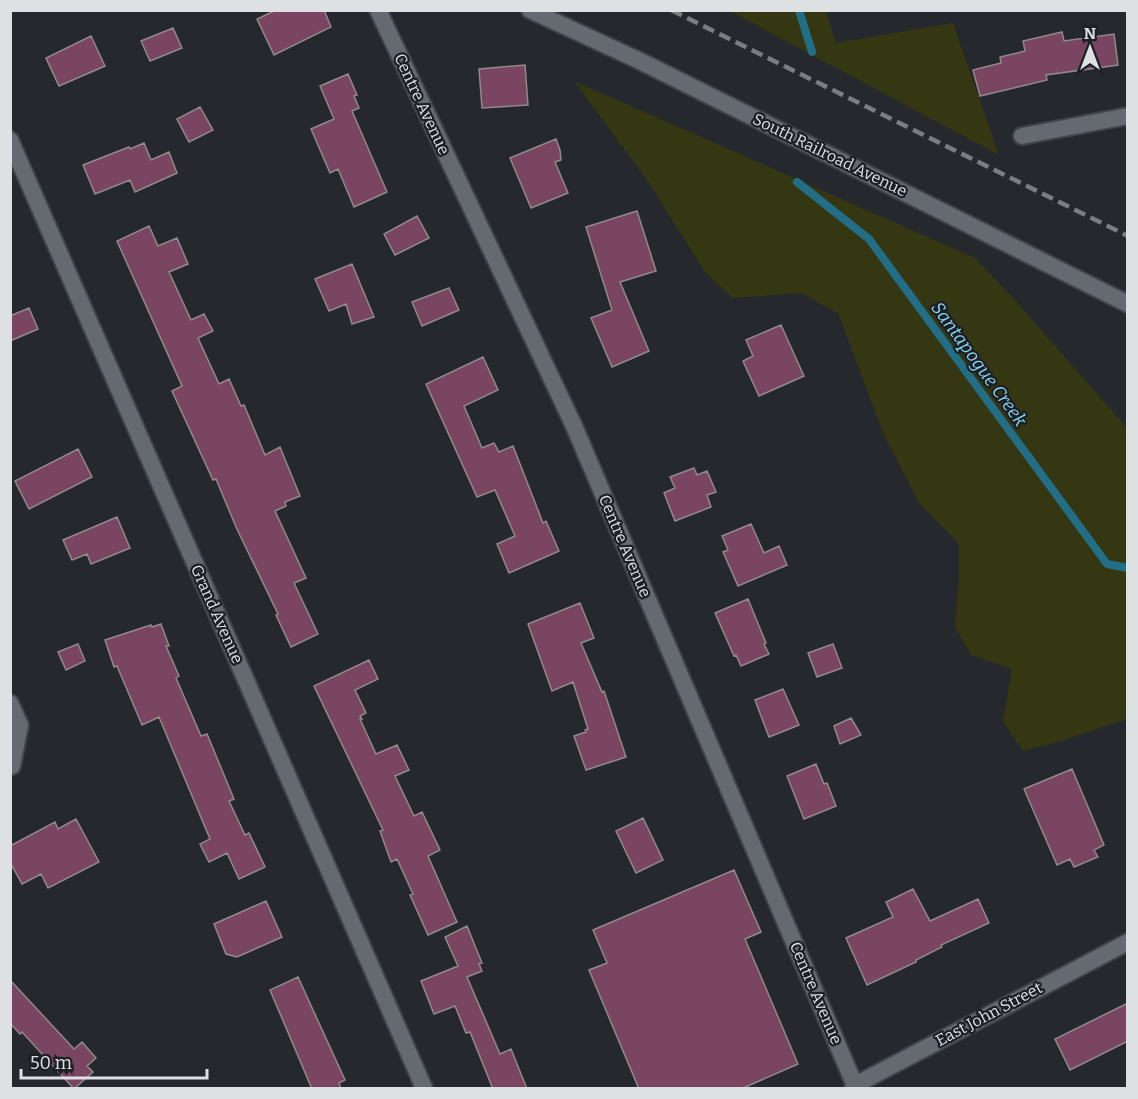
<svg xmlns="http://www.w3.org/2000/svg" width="1138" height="1099" font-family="Bitter,serif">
  <rect width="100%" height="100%" fill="#25292e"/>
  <path fill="#353712" d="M 730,11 L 826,11 L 836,43 L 953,23 L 999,155 Z
    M 574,81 L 975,258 L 1013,298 L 1127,428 L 1127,719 L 1058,742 L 1023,751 L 1003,722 L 1012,669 L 971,655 L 955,627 L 959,578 L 959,544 L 919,503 L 884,435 L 838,313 L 801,293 L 732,298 L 705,272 L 647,180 Z"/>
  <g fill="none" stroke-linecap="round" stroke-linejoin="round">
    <path stroke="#236e87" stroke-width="8" d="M 799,10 L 812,52
      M 797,182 L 869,239 L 1107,564 L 1128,568"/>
  </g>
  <path fill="#7a4561" stroke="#91898c" stroke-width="1.5" d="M 276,10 L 324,10 L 331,27 L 274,55 L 257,19 Z
    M 173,28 L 182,48 L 150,61 L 141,41 Z
    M 1062,32 L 1064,41 L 1114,34 L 1118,65 L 1046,75 L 1047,80 L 980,96 L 973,70 L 1001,63 L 1000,57 L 1025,51 L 1023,41 Z
    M 91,36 L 105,66 L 59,86 L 46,58 Z
    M 525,65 L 528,105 L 482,108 L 479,69 Z
    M 348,74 L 357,95 L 354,96 L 359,108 L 352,111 L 387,192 L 354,207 L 338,169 L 330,173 L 311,129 L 334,119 L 320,86 Z
    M 200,107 L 213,130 L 189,142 L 177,119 Z
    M 556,139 L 560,150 L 561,160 L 555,162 L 568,193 L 531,208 L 510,158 Z
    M 144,143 L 151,160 L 169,152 L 177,173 L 135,192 L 130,180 L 95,194 L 83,165 L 129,147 L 130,149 Z
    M 637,211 L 656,271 L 620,282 L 649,351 L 612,367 L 591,318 L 612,310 L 586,227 Z
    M 417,216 L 429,238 L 395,255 L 384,234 Z
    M 149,226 L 158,246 L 177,238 L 188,264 L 169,272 L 191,320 L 204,314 L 213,331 L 198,338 L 219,384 L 229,379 L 241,406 L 244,405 L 265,455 L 280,447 L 300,496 L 285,502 L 286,506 L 275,511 L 306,578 L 294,583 L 318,634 L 291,647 L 276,615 L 278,614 L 236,527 L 216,479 L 213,480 L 172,391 L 182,386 L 117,241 Z
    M 352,264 L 374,317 L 352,324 L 346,304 L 329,311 L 315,279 Z
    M 449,288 L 459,310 L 422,326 L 412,302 Z
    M 29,308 L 38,329 L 10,341 L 10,316 Z
    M 781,325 L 804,376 L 759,396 L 743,361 L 753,356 L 746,340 Z
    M 483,357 L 498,390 L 464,406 L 482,448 L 494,443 L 499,452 L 513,446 L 543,523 L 546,521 L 559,551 L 509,573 L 497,544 L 515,536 L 495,490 L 477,497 L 426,384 Z
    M 78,449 L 92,477 L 29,509 L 15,481 Z
    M 694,468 L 697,475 L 707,471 L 716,492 L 707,495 L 711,507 L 675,521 L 664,493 L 675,488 L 670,477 Z
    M 117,517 L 130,548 L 91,564 L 87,554 L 72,560 L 63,540 Z
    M 751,524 L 764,553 L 779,546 L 787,565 L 738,586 L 723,552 L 728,550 L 722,536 Z
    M 748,599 L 766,643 L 764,644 L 769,654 L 741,666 L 736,655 L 734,656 L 715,613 Z
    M 580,603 L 594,638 L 581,643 L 602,692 L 604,691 L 626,757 L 586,770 L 574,736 L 586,732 L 585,730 L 588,729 L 573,682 L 552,691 L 528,624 Z
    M 161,624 L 169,646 L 166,646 L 179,676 L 176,678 L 201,736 L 207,734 L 234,799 L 229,801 L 245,835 L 249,833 L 265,867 L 239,879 L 227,853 L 209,862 L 200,844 L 210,839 L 159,717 L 142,725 L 117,666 L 114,667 L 105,640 L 151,625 L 152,627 Z
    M 78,644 L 85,661 L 66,670 L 58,652 Z
    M 833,644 L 842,668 L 817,677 L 808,653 Z
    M 369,660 L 378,679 L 355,690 L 366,713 L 360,716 L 362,719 L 360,719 L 376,754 L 397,745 L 409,770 L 395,776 L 414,816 L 422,812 L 440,850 L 428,856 L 457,922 L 428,935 L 410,895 L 413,894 L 397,859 L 391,862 L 380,831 L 383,830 L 314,686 Z
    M 783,689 L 799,725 L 769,737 L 755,700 Z
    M 851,718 L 861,735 L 840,744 L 834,726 Z
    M 816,764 L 824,784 L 827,783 L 836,806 L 804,819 L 787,776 Z
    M 1072,769 L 1104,845 L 1094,850 L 1098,857 L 1074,867 L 1070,859 L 1057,865 L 1024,789 Z
    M 643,818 L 663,860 L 636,873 L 616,831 Z
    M 76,819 L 99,862 L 48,888 L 41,874 L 22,884 L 10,862 L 10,846 L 55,822 L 58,829 Z
    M 734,870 L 761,932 L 745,939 L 798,1064 L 741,1089 L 639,1089 L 589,970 L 607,963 L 593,930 Z
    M 913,889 L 930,921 L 978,899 L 989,923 L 941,945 L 942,947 L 916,960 L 916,962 L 867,985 L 846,938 L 893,917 L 886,902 Z
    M 266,901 L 282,937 L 237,957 L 226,954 L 214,924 Z
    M 467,926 L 482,963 L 479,964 L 482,971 L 467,977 L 500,1054 L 511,1049 L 527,1089 L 493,1089 L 470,1032 L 466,1033 L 455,1006 L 434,1014 L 421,981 L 458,966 L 445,937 Z
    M 298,977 L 345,1080 L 339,1083 L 341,1089 L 312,1089 L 270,990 Z
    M 10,980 L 74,1049 L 82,1042 L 96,1058 L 87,1066 L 93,1072 L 74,1089 L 22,1032 L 20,1034 L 10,1023 Z
    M 1128,1003 L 1128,1041 L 1070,1070 L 1055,1039 Z"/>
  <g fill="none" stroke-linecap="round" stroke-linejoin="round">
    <defs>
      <path id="minor" d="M 378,10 L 574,426 L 856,1088
        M 530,10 L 640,61 L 1128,304
        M 1022,136 L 1128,116
        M 10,140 L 424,1088
        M 10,703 L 20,725 L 12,766"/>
      <path id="tertiary" d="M 853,1088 L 855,1085 L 1128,942"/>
    </defs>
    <use href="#minor" stroke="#404448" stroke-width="20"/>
    <use href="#tertiary" stroke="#404448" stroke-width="20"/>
    <use href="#minor" stroke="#656a70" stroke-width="16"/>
    <use href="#tertiary" stroke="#656a70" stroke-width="16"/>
    <path stroke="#7a7d81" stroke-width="4.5" stroke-dasharray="12 6" stroke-linecap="butt" d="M 671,10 L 1128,236"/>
  </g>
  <g text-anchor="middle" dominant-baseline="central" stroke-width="4.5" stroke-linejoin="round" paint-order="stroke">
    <g font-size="16" fill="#dee1e4" stroke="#1c2025">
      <text transform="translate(422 104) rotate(65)">Centre Avenue</text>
      <text transform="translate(830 155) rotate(26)">South Railroad Avenue</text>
      <text transform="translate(625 546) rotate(67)">Centre Avenue</text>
      <text transform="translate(217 614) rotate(66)">Grand Avenue</text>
      <text transform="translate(816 993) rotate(67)">Centre Avenue</text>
      <text transform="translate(989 1014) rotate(-28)">East John Street</text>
    </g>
    <g font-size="18" font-style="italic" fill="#88d9f7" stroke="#1c2025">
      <text transform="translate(979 364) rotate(54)">Santapogue Creek</text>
    </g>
  </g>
  <rect width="1138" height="1099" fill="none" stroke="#dee1e4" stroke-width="24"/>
  <g transform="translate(1090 48)" stroke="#1c2025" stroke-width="4.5" paint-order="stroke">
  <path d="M0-4.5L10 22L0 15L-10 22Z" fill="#dee1e4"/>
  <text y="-9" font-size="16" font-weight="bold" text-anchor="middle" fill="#dee1e4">N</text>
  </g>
  <path d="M21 1069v9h186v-9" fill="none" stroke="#dee1e4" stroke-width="3"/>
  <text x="30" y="1069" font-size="18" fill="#dee1e4" stroke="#1c2025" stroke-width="4.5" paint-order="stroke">50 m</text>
</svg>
